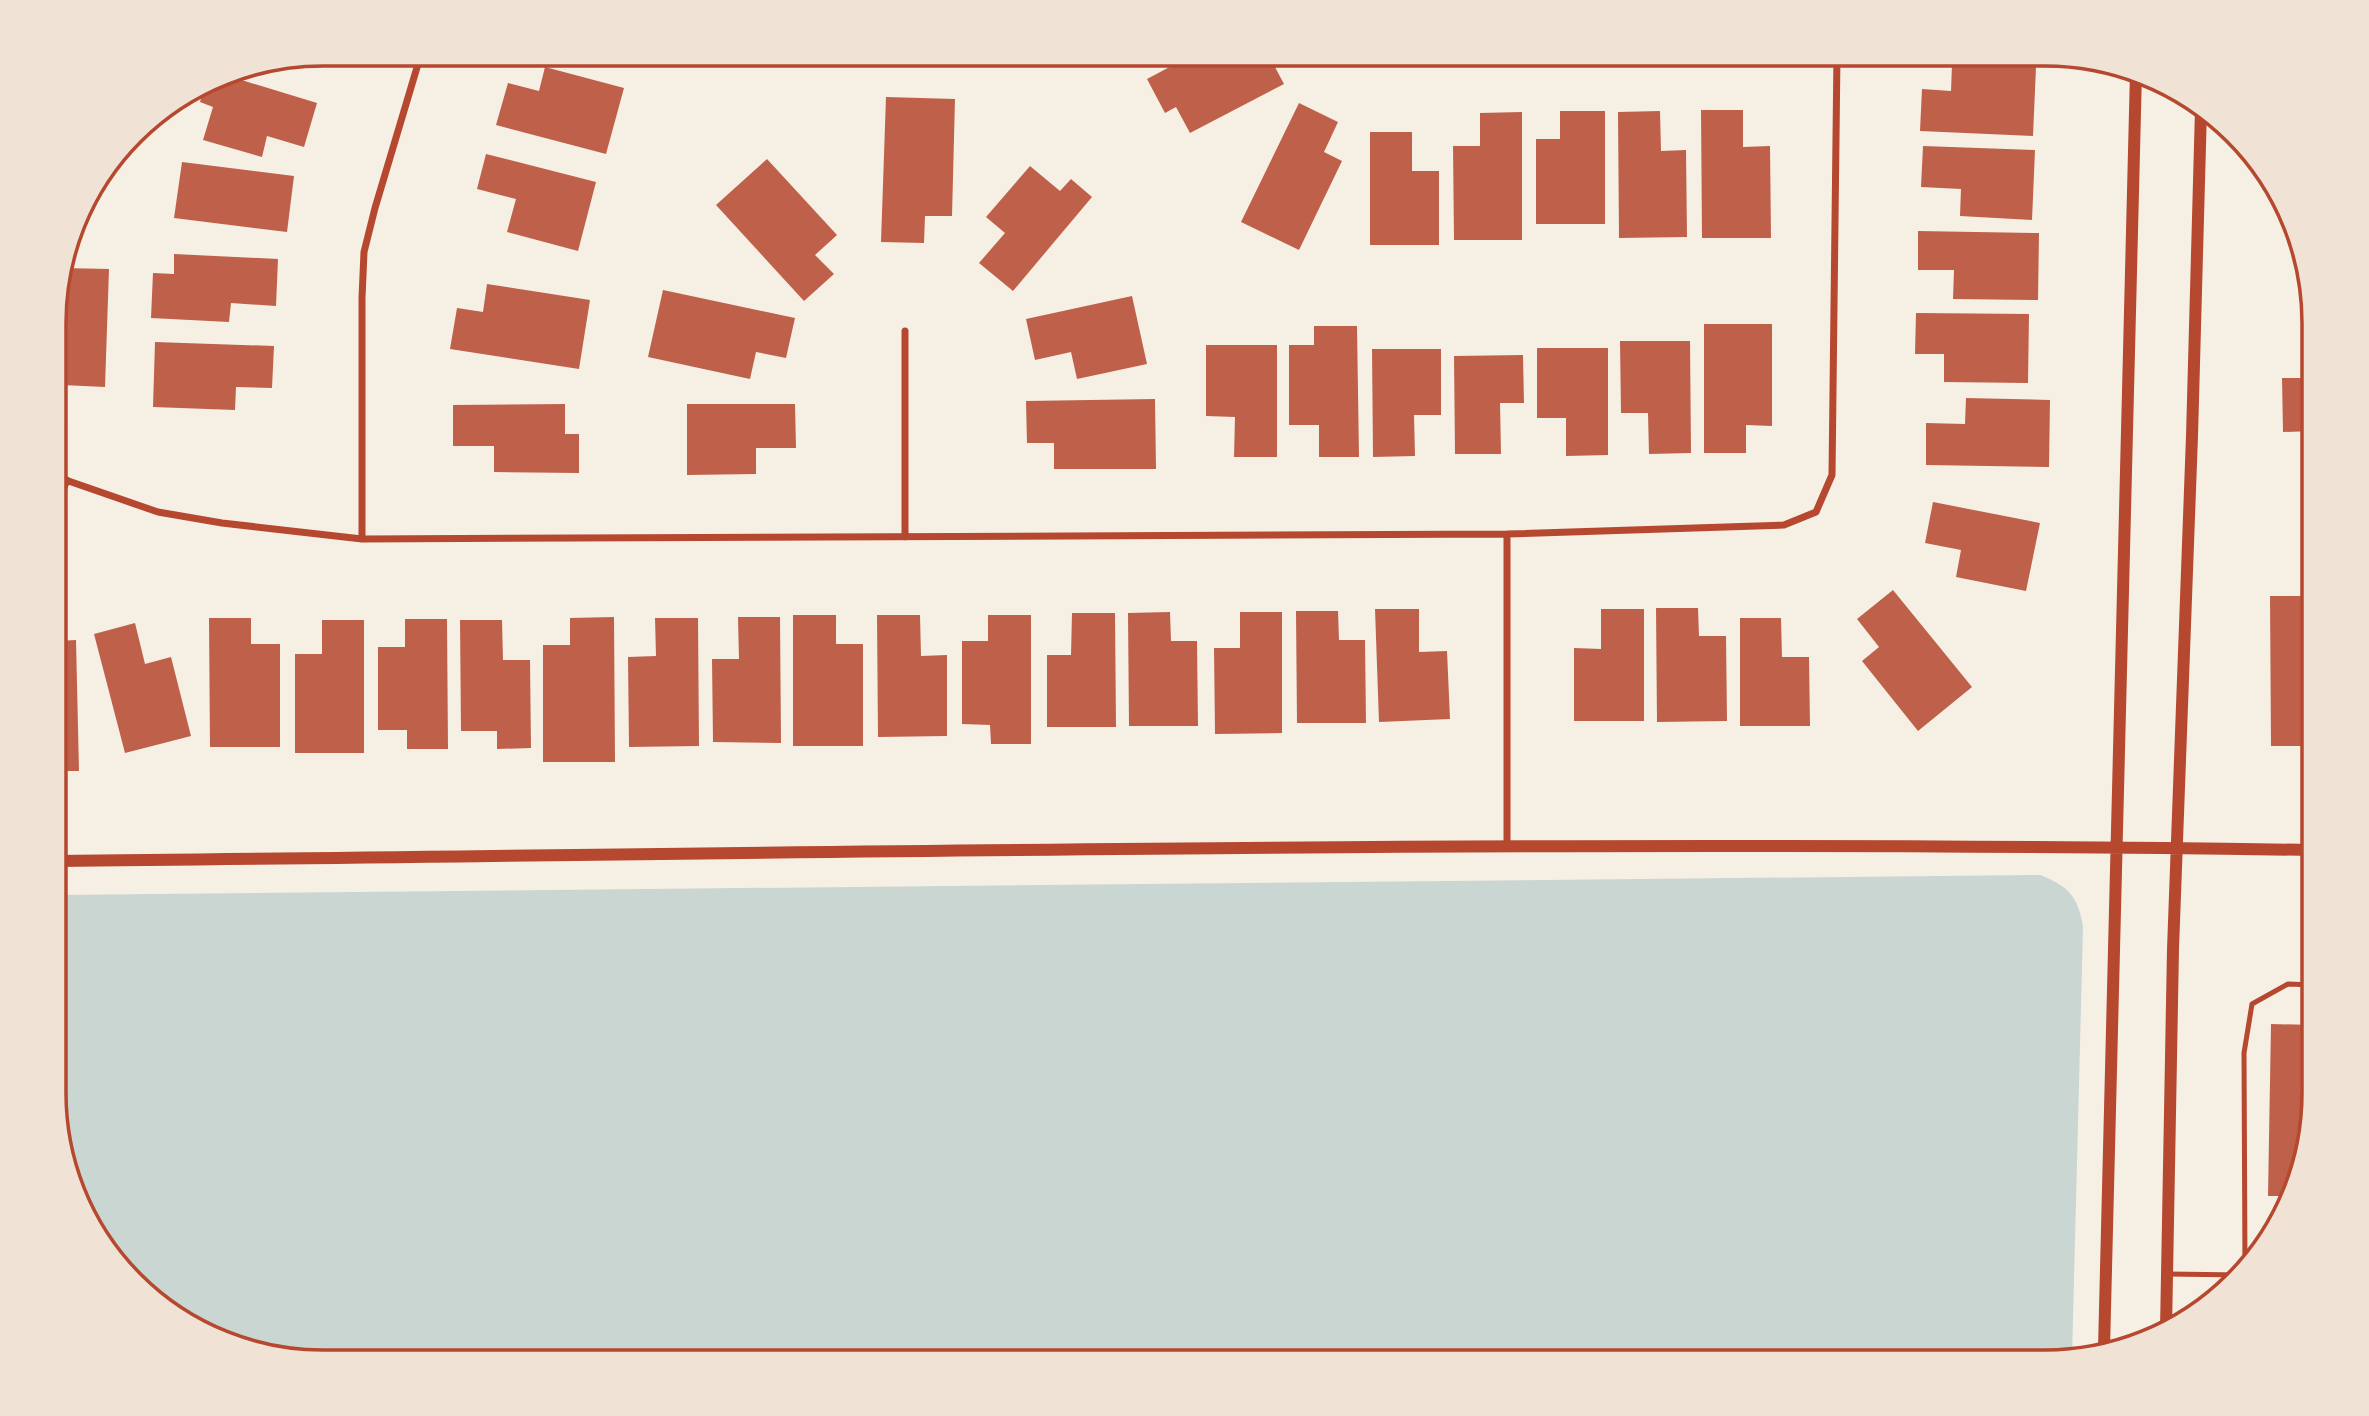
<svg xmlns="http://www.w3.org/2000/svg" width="2369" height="1416" font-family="'IBM Plex Sans',sans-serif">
  <rect width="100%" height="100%" fill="#f6efe4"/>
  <path fill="#c9d6d2" d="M 2040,875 C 2068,886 2078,896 2083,927 L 2072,1358 L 2063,1361 L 323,1362 L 253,1352 L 188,1326 L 99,1242 L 57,1128 L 57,895 Z"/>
  <path fill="#bf614a" d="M 323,54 L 333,54 L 329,67 L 300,59 Z
    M 1194,54 L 1222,54 L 1227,65 L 1247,54 L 1268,54 L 1284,84 L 1190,133 L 1176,107 L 1165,113 L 1147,79 Z
    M 277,63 L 275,72 L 257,67 L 270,65 Z
    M 1952,64 L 2036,67 L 2033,136 L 1920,131 L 1922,89 L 1951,91 Z
    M 545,67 L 624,88 L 606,154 L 496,125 L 508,83 L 539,91 Z
    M 222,74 L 317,103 L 304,147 L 267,136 L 262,157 L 203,140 L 213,107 L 200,102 L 205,84 Z
    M 886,97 L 955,99 L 952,216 L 925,216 L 924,243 L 881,242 Z
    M 1299,103 L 1338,122 L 1324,152 L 1342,161 L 1299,250 L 1241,222 Z
    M 1701,110 L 1743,110 L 1743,147 L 1770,146 L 1771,238 L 1702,238 Z
    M 1560,111 L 1605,111 L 1605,224 L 1536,224 L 1536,139 L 1560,139 Z
    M 1660,111 L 1661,151 L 1686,150 L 1687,237 L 1619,238 L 1618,112 Z
    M 1522,112 L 1522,240 L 1454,240 L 1453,146 L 1480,146 L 1480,113 Z
    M 1370,132 L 1412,132 L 1412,171 L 1439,171 L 1439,245 L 1370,245 Z
    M 1923,146 L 2035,150 L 2032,220 L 1960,216 L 1961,189 L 1921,187 Z
    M 486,154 L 596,182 L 578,251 L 507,232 L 516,199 L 477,189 Z
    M 767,159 L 837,235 L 815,255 L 834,274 L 804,301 L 716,205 Z
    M 182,162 L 294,176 L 287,232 L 174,218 Z
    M 1030,166 L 1060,191 L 1071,179 L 1092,197 L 1013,291 L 979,263 L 1005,233 L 986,217 Z
    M 1918,231 L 2039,233 L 2038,300 L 1953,299 L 1954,270 L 1918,270 Z
    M 174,254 L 278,259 L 276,306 L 231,303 L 229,322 L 151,318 L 153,273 L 174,274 Z
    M 63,268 L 109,269 L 105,387 L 62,385 L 62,361 L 57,361 L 57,288 Z
    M 487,284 L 590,300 L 579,369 L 450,349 L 457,308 L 483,312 Z
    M 663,290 L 795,318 L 786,358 L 756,352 L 750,379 L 648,357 Z
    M 1132,296 L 1147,364 L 1077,379 L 1071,352 L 1035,360 L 1026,319 Z
    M 1916,313 L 2029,314 L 2028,383 L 1944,382 L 1944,354 L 1915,354 Z
    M 1704,324 L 1772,324 L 1772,426 L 1746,425 L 1746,453 L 1704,453 Z
    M 1314,326 L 1357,326 L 1359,457 L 1319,457 L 1319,425 L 1289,425 L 1289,345 L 1314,345 Z
    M 2306,330 L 2314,330 L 2314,431 L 2283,432 L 2282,378 L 2307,378 Z
    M 1620,341 L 1690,341 L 1691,453 L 1649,454 L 1648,413 L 1621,413 Z
    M 155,342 L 274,346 L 272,388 L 236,387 L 235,410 L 153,407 Z
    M 1206,345 L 1277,345 L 1277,457 L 1234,457 L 1235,417 L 1206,416 Z
    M 1537,348 L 1608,348 L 1608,455 L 1566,456 L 1566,418 L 1537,418 Z
    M 1372,349 L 1441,349 L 1441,415 L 1414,415 L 1415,456 L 1373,457 Z
    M 1523,355 L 1524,403 L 1500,403 L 1501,454 L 1455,454 L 1454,356 Z
    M 1966,398 L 2050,400 L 2049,467 L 1926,465 L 1926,423 L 1965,424 Z
    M 1155,399 L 1156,469 L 1054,469 L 1054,443 L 1027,443 L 1026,401 Z
    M 565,404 L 565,434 L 579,434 L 579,473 L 494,472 L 494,446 L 453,446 L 453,405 Z
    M 687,404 L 795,404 L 796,448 L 756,448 L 756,474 L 687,475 Z
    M 1933,502 L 2040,523 L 2026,591 L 1956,577 L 1961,550 L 1925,543 Z
    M 1893,590 L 1972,687 L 1918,731 L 1862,661 L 1879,647 L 1857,619 Z
    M 2270,596 L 2314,596 L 2314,746 L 2271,746 Z
    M 1656,608 L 1698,608 L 1699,636 L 1726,636 L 1727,721 L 1657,722 Z
    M 1375,609 L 1419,609 L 1419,652 L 1447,651 L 1450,719 L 1379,722 Z
    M 1601,609 L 1644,609 L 1644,721 L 1574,721 L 1574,648 L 1601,649 Z
    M 1296,611 L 1338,611 L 1339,640 L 1365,640 L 1366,723 L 1297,723 Z
    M 1170,612 L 1171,641 L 1197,641 L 1198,726 L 1129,726 L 1128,613 Z
    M 1240,612 L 1282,612 L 1282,733 L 1215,734 L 1214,648 L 1240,648 Z
    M 1072,613 L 1115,613 L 1116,727 L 1047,727 L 1047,655 L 1071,655 Z
    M 793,615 L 836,615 L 836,644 L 863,644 L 863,746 L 793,746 Z
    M 877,615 L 920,615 L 921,656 L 947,655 L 947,736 L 878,737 Z
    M 988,615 L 1031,615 L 1031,744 L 991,744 L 990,725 L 962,724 L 962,641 L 988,641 Z
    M 614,617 L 615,762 L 543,762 L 543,645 L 570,645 L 570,618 Z
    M 738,617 L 780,617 L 781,743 L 713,742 L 712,659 L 739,659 Z
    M 209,618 L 251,618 L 251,644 L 280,644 L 280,747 L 210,747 Z
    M 655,618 L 698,618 L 699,746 L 629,747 L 628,657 L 656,656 Z
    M 1740,618 L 1781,618 L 1782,657 L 1809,657 L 1810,726 L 1740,726 Z
    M 405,619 L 447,619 L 448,749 L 407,749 L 407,730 L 378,730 L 378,647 L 405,647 Z
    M 322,620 L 364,620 L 364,753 L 295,753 L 295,654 L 322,654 Z
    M 460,620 L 502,620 L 503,660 L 530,660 L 531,748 L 497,749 L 497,731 L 461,731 Z
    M 135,623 L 145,664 L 171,657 L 191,736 L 125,753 L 94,634 Z
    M 76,640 L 79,771 L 57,771 L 57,641 Z
    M 2271,1024 L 2314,1025 L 2314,1110 L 2288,1196 L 2268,1196 Z"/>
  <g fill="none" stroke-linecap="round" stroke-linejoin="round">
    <path stroke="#b5482f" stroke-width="5" d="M 2245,1271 L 2244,1053 L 2252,1004 L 2288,984 L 2314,985
      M 2168,1274 L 2242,1275"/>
    <path stroke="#b5482f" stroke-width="7" d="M 905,331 L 905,537
      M 57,477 L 158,512 L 222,523 L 362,539 L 1507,534 L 1784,525 L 1816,512 L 1832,475 L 1837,54
      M 57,506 L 67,480
      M 1507,534 L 1507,846
      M 362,539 L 362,298 L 364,252 L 375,208 L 421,54"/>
    <path stroke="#b5482f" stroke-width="12" d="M 57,861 C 809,853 1562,839 2314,850
      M 2166,1330 L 2173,949 L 2192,436 L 2201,109
      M 2104,1349 L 2136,72"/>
  </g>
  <path d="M0 0H2369V1416H0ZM323 66H2045A257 257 0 0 1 2302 323V1093A257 257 0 0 1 2045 1350H323A257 257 0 0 1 66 1093V323A257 257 0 0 1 323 66Z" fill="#f1e2d6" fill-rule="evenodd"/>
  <path fill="none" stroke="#b5482f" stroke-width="3.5" d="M323 66H2045A257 257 0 0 1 2302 323V1093A257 257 0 0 1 2045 1350H323A257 257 0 0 1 66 1093V323A257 257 0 0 1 323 66Z"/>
</svg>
